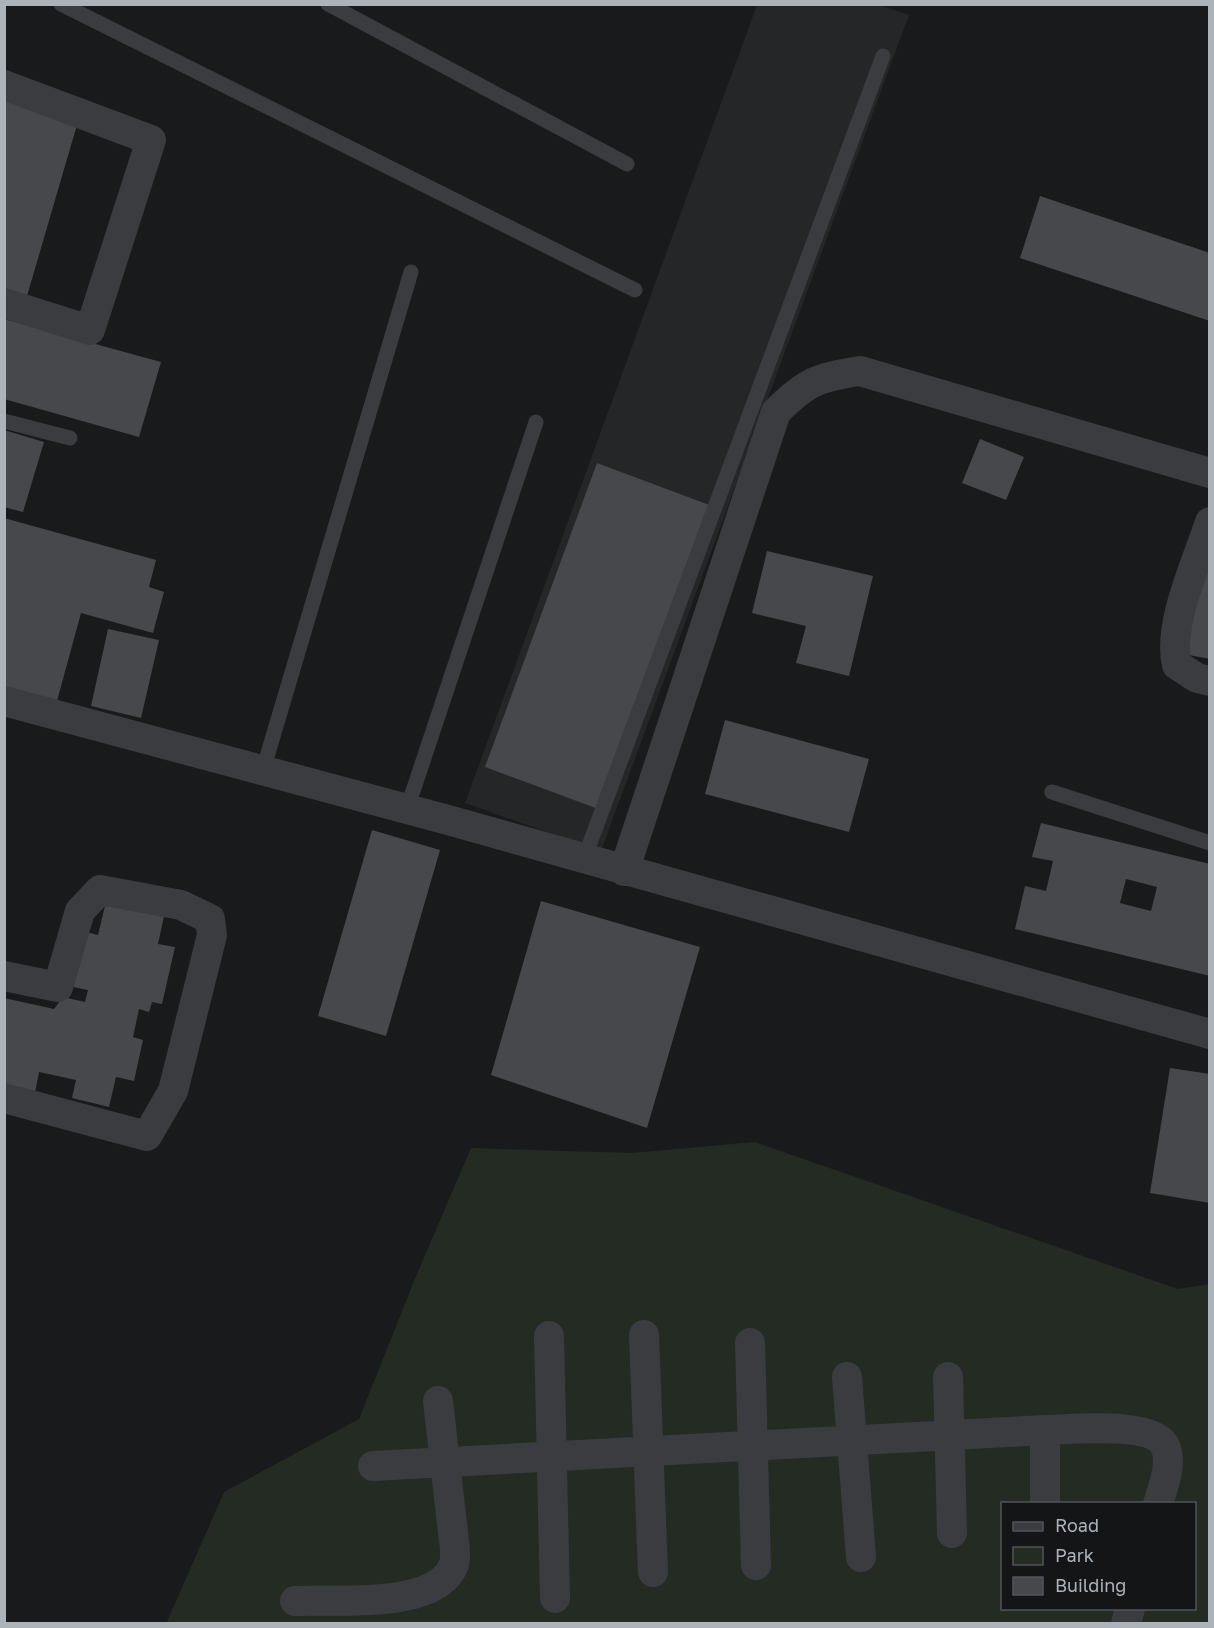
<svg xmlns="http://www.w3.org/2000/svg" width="1214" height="1628" font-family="'Golos Text',sans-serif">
  <rect width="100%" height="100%" fill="#191a1b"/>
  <path fill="#252628" d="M 757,5 L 879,5 L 909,15 L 601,851 L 465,803 Z"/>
  <path fill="#242b23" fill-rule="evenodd" d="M 755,1142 L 1178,1289 L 1209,1284 L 1209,1623 L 166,1624 L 224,1492 L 359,1419 L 416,1276 L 471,1148 L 632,1153 ZM 1002,1504 L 1194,1504 L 1194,1608 L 1002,1608 Z"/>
  <path fill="#46484b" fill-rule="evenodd" d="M 4,96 L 79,118 L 27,296 L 4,290 Z
    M 1040,196 L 1210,253 L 1210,321 L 1020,258 Z
    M 4,319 L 161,362 L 139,437 L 4,399 Z
    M 4,430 L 44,442 L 23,512 L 4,507 Z
    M 980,439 L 1024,457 L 1006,500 L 962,483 Z
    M 597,463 L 712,506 L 601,810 L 485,767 Z
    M 4,518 L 156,560 L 149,587 L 164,592 L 153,633 L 81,613 L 57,701 L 4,687 Z
    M 1210,531 L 1210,659 L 1184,654 Z
    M 767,551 L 873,576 L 849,676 L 796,663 L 806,626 L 752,613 Z
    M 108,629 L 159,640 L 141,718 L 91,706 Z
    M 725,720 L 869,759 L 849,832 L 705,794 Z
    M 1041,823 L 1210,864 L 1210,976 L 1015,929 L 1025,886 L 1046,891 L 1053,861 L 1032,857 ZM 1126,879 L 1157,887 L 1151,911 L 1120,903 Z
    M 372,830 L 440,850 L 386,1036 L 318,1016 Z
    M 541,901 L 700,947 L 647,1128 L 491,1075 Z
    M 106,902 L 164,916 L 158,944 L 175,947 L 162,1004 L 152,1002 L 149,1012 L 139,1009 L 133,1037 L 143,1040 L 134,1081 L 116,1077 L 109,1107 L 72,1098 L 76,1080 L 39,1072 L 34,1098 L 4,1092 L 4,998 L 54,1009 L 63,997 L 85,1002 L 88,990 L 73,987 L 86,932 L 98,935 Z
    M 1170,1068 L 1210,1074 L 1210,1203 L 1150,1193 Z"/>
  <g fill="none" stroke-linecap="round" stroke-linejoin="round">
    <path stroke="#3b3c40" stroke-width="15" d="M 61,4 L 635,290
      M 328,4 L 627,164
      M 4,421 L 70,438
      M 263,770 L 411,272
      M 1052,792 L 1210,843
      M 407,809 L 536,422
      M 584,859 L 883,56"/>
    <path stroke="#3b3c40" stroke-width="30" d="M 4,85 L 151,140 L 90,330 L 4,303
      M 1210,522 C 1197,562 1167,625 1177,665 L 1197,678 L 1210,681
      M 4,701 L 448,820 L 1210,1034
      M 624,871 L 776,412 C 806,382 818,377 860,371 L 1210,473
      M 4,976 L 58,987 L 80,911 L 100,890 L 181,905 L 210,919 L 212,935 L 173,1091 L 147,1136 L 4,1098
      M 644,1335 L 653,1572
      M 549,1336 L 555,1598
      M 750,1343 L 756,1565
      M 847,1377 L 861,1557
      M 948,1377 L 952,1533
      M 1045,1430 L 1045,1504
      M 373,1466 L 1045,1430 C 1069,1430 1156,1420 1166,1448 C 1172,1465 1163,1487 1158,1504
      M 295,1601 C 336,1599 438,1610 454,1564 C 456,1557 455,1548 454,1541 L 438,1401
      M 1126,1624 L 1130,1608"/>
  </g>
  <rect width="1214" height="1628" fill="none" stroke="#adb3ba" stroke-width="12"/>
  <rect x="1001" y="1502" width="195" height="108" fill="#141516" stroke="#515458" stroke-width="1.5"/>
  <rect x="1013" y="1522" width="30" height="9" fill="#3b3c40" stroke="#515458" stroke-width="1.5"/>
  <text x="1055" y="1532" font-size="18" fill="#adb3ba">Road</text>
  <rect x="1013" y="1547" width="30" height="18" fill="#242b23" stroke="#515458" stroke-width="1.5"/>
  <text x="1055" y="1562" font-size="18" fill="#adb3ba">Park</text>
  <rect x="1013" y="1577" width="30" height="18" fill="#46484b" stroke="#515458" stroke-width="1.5"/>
  <text x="1055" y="1592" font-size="18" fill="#adb3ba">Building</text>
</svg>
